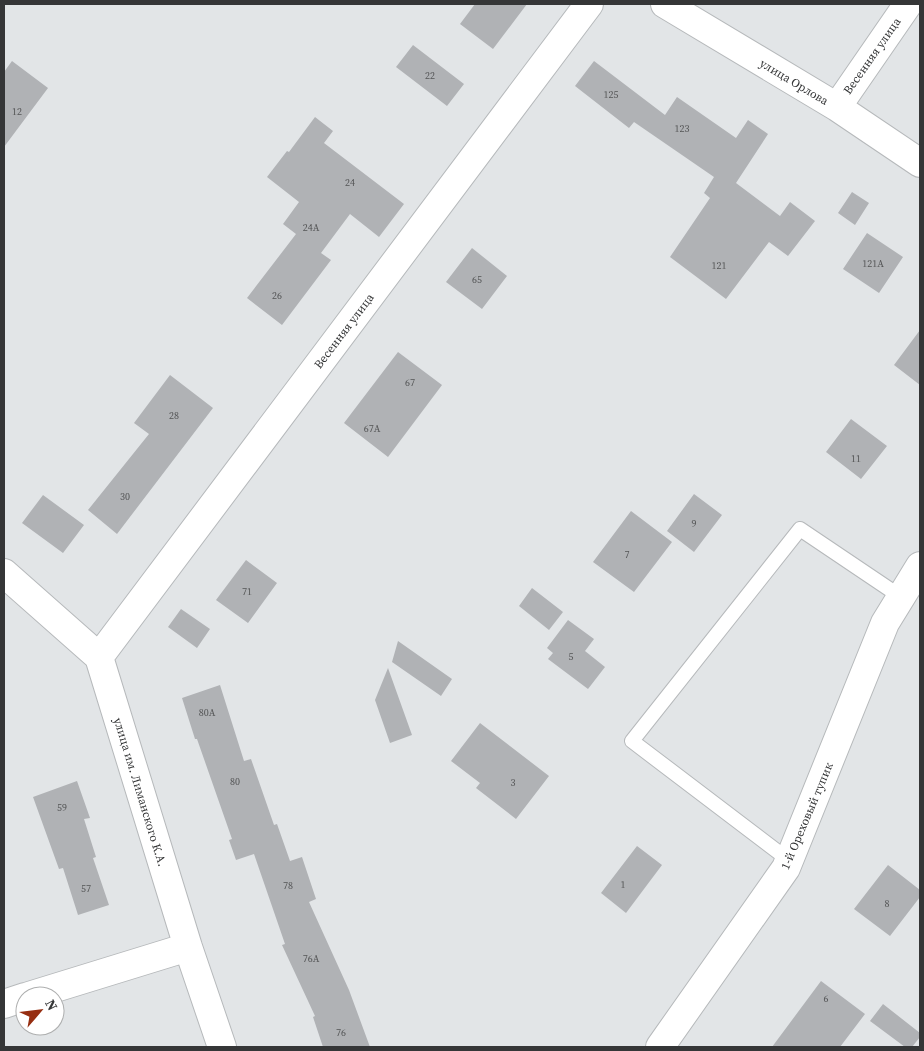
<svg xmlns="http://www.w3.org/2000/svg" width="924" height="1051" font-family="'Source Serif 4',serif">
  <rect width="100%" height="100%" fill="#e2e5e7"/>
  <path fill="#b0b2b5" d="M 475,4 L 527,4 L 493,49 L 460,24 Z
    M 413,45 L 464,84 L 447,106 L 396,67 Z
    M 12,61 L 48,88 L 4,147 L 4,72 Z
    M 594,61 L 665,115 L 677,97 L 736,138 L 748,120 L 768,134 L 736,183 L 780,216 L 790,202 L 815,221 L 788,256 L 769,242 L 726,299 L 670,257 L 710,198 L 704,193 L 714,177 L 634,122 L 629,128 L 575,86 Z
    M 315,117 L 333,131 L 324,143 L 404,204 L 379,237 L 350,214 L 321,253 L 331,260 L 282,325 L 247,298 L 296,234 L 283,224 L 299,202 L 267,177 L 287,151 L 289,152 Z
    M 852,192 L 869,203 L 855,225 L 838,213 Z
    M 867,233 L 903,257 L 879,293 L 843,269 Z
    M 472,248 L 507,276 L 482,309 L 446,282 Z
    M 920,330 L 920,385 L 894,365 Z
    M 398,352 L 442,385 L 388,457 L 344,423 Z
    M 170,375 L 213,408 L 117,534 L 88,510 L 149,434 L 134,423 Z
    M 851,419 L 887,446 L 861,479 L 826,452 Z
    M 694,494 L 722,515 L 694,552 L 667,531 Z
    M 43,495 L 84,525 L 63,553 L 22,523 Z
    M 631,511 L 672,542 L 634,592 L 593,562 Z
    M 246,560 L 277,583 L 248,623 L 216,600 Z
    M 532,588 L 563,612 L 549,630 L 519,606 Z
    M 181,609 L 210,629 L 197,648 L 168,627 Z
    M 568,620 L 594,639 L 585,651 L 605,667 L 588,689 L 548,659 L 553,653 L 547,648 Z
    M 398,641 L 452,679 L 441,696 L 392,662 Z
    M 388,668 L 412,735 L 390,743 L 375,700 Z
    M 220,685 L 244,761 L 251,759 L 274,825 L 277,824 L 290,861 L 302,857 L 316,899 L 309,902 L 349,990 L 370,1047 L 323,1047 L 313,1017 L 315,1016 L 282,945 L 285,944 L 254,854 L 236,860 L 229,840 L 232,839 L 197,739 L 195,739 L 182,698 Z
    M 480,723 L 549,776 L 516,819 L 476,788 L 480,783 L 451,761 Z
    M 77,781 L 90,818 L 84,819 L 96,857 L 93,858 L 109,905 L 78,915 L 63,868 L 59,869 L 33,797 Z
    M 637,846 L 662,865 L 626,913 L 601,893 Z
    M 888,865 L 920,890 L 920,897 L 890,936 L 854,909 Z
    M 821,981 L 865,1014 L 840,1047 L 772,1047 Z
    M 883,1004 L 920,1033 L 920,1037 L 912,1047 L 905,1047 L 870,1021 Z"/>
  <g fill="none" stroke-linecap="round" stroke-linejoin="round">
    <defs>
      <path id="lane" d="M 790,861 L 632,741 L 800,529 L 901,597"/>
      <path id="street" d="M 665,4 L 837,107 L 920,163
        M 837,107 L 908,4
        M 4,573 L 99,657 L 188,947 L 222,1047
        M 99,657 L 589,4
        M 29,996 L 188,947
        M 4,1004 L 25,997
        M 660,1047 L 786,868 L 885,623 L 920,566"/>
    </defs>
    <use href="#lane" stroke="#b6b9bb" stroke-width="16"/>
    <use href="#street" stroke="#b6b9bb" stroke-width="30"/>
    <use href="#lane" stroke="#fff" stroke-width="14"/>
    <use href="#street" stroke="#fff" stroke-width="28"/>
  </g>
  <g text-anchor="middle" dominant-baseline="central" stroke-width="5" stroke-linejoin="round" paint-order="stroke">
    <g font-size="10" fill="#545556">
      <text x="430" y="75">22</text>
      <text x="611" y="94">125</text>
      <text x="17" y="111">12</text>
      <text x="682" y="128">123</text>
      <text x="350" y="182">24</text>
      <text x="311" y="227">24А</text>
      <text x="873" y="263">121А</text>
      <text x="719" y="265">121</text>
      <text x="477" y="279">65</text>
      <text x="277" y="295">26</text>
      <text x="410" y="382">67</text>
      <text x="174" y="415">28</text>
      <text x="372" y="428">67А</text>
      <text x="856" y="458">11</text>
      <text x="125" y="496">30</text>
      <text x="694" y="523">9</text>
      <text x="627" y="554">7</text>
      <text x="247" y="591">71</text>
      <text x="571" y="656">5</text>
      <text x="207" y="712">80А</text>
      <text x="235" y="781">80</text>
      <text x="513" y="782">3</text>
      <text x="62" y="807">59</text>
      <text x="623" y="884">1</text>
      <text x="288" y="885">78</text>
      <text x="86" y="888">57</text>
      <text x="887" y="903">8</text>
      <text x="311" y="958">76А</text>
      <text x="826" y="998">6</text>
      <text x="341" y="1032">76</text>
    </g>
    <g font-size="12" fill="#353637" stroke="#fff">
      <text transform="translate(872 56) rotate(-55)">Весенняя улица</text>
      <text transform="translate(794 82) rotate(31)">улица Орлова</text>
      <text transform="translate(344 331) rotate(-53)">Весенняя улица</text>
      <text transform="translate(140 792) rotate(73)">улица им. Лиманского К.А.</text>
      <text transform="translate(807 816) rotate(-67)">1-й Ореховый тупик</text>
    </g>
  </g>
  <rect width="924" height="1051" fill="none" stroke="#353637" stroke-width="10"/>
  <g transform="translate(40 1011) rotate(62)"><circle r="24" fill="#ffffff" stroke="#aeafaf"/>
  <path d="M0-4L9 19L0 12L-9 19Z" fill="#962e11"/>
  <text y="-8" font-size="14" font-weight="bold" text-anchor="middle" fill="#353637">N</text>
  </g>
</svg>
